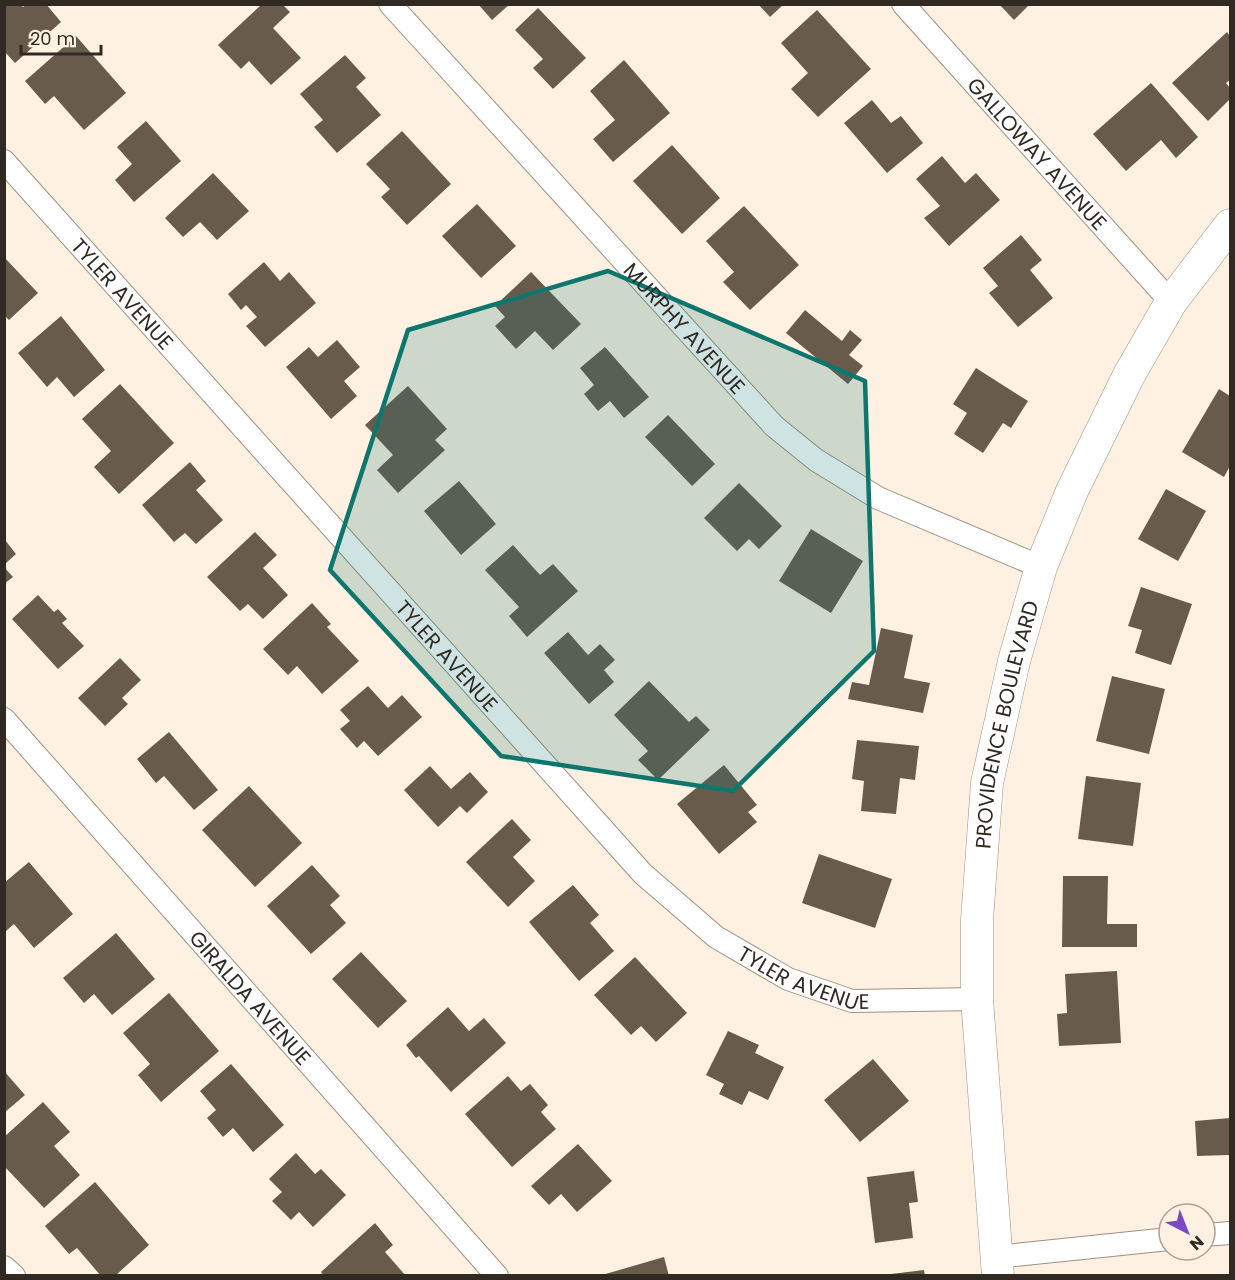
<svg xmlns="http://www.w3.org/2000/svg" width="1235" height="1280" font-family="Poppins,sans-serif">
  <rect width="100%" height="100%" fill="#fef1e2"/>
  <path fill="#695b4c" d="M 4,4 L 20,4 L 23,7 L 26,4 L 46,4 L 61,22 L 15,63 L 4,51 Z
    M 478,4 L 510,4 L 492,20 Z
    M 758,4 L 784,4 L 770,17 Z
    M 999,4 L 1030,4 L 1014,20 Z
    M 261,5 L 283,5 L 290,12 L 273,28 L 301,58 L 271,85 L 249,61 L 241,69 L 218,45 Z
    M 538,8 L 586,58 L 553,89 L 533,68 L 543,59 L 515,30 Z
    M 817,10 L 871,69 L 818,117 L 791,89 L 808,73 L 781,43 Z
    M 1227,32 L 1230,36 L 1230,80 L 1226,83 L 1230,88 L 1230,99 L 1208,121 L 1172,83 Z
    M 76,36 L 126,93 L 84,130 L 54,96 L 45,104 L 25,81 Z
    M 345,55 L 366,78 L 356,87 L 381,115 L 337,153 L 314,127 L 323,120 L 300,94 Z
    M 624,60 L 670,113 L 613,162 L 593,139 L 615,120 L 590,91 Z
    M 1151,83 L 1198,137 L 1176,158 L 1161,140 L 1126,171 L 1093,134 Z
    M 872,100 L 891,123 L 901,116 L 923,143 L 887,173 L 844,123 Z
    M 146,121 L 181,161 L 134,202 L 115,180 L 132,164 L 117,147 Z
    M 402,131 L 451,184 L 407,225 L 381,197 L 390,189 L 366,164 Z
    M 672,145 L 720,198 L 682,234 L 633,181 Z
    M 942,156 L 965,183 L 976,173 L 1000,200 L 949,246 L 924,218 L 940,206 L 916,179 Z
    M 213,173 L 249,211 L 217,240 L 200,222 L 183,237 L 165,218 Z
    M 477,204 L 516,246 L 481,278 L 442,236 Z
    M 744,206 L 799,265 L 750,310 L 723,282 L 734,272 L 706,241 Z
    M 1021,235 L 1042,260 L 1030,270 L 1053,298 L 1018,327 L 989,293 L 998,286 L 983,268 Z
    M 4,257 L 38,293 L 9,320 L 4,315 Z
    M 264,262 L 280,281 L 289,272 L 316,303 L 265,347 L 246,326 L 257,317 L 246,305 L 241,310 L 228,294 Z
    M 531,272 L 581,324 L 553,350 L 535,331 L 516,349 L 495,326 L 505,317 L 495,306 Z
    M 805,310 L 842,341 L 850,330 L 862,340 L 849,355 L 863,366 L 848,384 L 786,333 Z
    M 61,316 L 105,370 L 74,397 L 57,377 L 47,387 L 18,353 Z
    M 337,340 L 360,367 L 344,381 L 357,396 L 331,419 L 286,367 L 309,347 L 318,357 Z
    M 605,347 L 649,397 L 624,418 L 610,401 L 598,411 L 584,394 L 594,385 L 580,368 Z
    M 976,368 L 1028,401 L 1011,428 L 1003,423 L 983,453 L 954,434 L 967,413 L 953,404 Z
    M 120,384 L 174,443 L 119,494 L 94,467 L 111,451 L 82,419 Z
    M 408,386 L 447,429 L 435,440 L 445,450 L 398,493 L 377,470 L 393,455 L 365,425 Z
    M 1219,389 L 1230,396 L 1230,466 L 1224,477 L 1182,452 Z
    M 668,415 L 715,464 L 692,486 L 645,437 Z
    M 190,462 L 206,481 L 196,490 L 223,520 L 196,544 L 185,533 L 174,542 L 142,505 Z
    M 459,481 L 496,524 L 461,555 L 424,511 Z
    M 739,483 L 782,526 L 759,549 L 749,539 L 737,551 L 704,518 Z
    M 1166,489 L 1206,511 L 1178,561 L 1138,539 Z
    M 811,529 L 863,561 L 831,613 L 779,581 Z
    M 255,532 L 277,555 L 263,568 L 288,595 L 263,619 L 248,604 L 240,611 L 207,577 Z
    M 5,540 L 16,554 L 5,564 Z
    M 513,545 L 540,575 L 553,564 L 578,591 L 527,637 L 509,616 L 519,607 L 485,570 Z
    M 4,567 L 13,577 L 4,584 Z
    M 1141,587 L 1192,604 L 1171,665 L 1135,653 L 1142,630 L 1128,626 Z
    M 38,595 L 54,612 L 58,609 L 67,619 L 62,623 L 84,646 L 58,669 L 12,619 Z
    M 312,603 L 331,624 L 327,627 L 359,661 L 322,694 L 297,666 L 288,675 L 263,649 Z
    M 881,628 L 913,635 L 904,678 L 930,683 L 923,713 L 848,699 L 852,682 L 869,685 Z
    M 568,632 L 588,655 L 600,644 L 615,660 L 604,670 L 614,682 L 589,704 L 544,653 Z
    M 120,658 L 141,680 L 122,698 L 128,704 L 105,726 L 78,698 Z
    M 1112,676 L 1165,689 L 1149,754 L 1096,741 Z
    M 649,681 L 689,722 L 696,716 L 710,730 L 658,780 L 638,760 L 648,751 L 614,715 Z
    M 368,686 L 388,708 L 402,695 L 422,717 L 378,756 L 364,741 L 357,748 L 340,729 L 350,721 L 340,710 Z
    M 169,732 L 218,790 L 194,810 L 164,776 L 156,783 L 137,759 Z
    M 857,740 L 919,746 L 915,780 L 900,778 L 896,814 L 861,811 L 864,781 L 852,779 Z
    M 724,765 L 757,805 L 748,812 L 757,822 L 719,854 L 677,804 Z
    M 430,766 L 451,789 L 470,772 L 488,792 L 467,813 L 460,806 L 438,827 L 404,790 Z
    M 1086,776 L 1141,783 L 1133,846 L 1078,839 Z
    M 249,786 L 302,843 L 255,887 L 202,830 Z
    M 512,819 L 531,840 L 513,857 L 535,881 L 508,907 L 466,862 Z
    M 819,854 L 892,879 L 875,928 L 802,903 Z
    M 29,862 L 73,914 L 34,948 L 14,924 L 6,931 L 4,929 L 4,883 Z
    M 312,865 L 340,896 L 330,905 L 346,923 L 311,954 L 267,906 Z
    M 1063,876 L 1108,876 L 1107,924 L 1137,924 L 1137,947 L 1062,947 Z
    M 573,885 L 599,915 L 590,923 L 614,951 L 579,981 L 529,922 Z
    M 116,933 L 155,979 L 112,1015 L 94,994 L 84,1003 L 63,978 Z
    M 361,952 L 407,1001 L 378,1028 L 332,979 Z
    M 635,957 L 687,1013 L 656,1042 L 641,1026 L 631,1035 L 594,995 Z
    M 1117,971 L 1121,1043 L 1059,1046 L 1057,1014 L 1067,1013 L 1065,974 Z
    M 169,993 L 219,1051 L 161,1102 L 138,1075 L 150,1064 L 123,1033 Z
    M 448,1007 L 469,1031 L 484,1018 L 506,1043 L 451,1092 L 419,1056 L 416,1058 L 406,1045 Z
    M 728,1031 L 759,1045 L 755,1053 L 784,1067 L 768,1100 L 749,1091 L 742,1105 L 719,1094 L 724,1084 L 706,1075 Z
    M 873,1059 L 909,1101 L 860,1142 L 824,1100 Z
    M 231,1064 L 284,1125 L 253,1152 L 233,1128 L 223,1137 L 207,1118 L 216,1110 L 200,1091 Z
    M 4,1071 L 25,1095 L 4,1113 Z
    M 508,1076 L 521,1091 L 530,1084 L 548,1105 L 541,1112 L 556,1129 L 512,1167 L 465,1114 Z
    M 43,1102 L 70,1132 L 54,1146 L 80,1175 L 44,1208 L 4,1166 L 4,1137 Z
    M 1230,1118 L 1230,1155 L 1197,1156 L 1195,1121 Z
    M 578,1144 L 612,1181 L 577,1212 L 561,1194 L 549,1205 L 531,1186 Z
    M 296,1153 L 315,1174 L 321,1169 L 346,1195 L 313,1227 L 299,1212 L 291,1220 L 272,1201 L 282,1192 L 269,1179 Z
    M 914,1171 L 918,1202 L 909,1203 L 913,1238 L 875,1243 L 867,1177 Z
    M 95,1182 L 149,1245 L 115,1276 L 101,1276 L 77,1248 L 69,1254 L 45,1226 Z
    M 375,1223 L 393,1245 L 385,1252 L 406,1276 L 324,1276 L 321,1272 Z
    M 664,1257 L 669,1276 L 602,1276 L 602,1275 Z
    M 924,1270 L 925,1276 L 891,1276 L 891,1274 Z"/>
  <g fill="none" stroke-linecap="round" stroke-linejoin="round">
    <defs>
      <g id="street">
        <path id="s1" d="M 390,4 L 774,426 L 816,460 L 878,498 L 1041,567"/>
        <path id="s2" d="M 903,4 L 1171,302"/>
        <path id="s3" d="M 4,161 L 643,874 L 716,937 L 788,979 L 852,1001 L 977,999"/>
        <path id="s4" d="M 4,719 L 497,1276"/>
        <path d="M 1205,1235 L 1230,1233"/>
        <path d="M 996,1257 L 1169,1239"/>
        <path d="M 4,1267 L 14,1276"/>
      </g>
      <g id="secondary">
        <path id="s5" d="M 998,1276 L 977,999 L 977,920 L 987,783 L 1014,661 L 1041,567 L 1072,491 L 1129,375 L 1171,302 L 1230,225"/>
      </g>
    </defs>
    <use href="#street" stroke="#9e907f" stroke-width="24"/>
    <use href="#secondary" stroke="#9e907f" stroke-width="33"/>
    <use href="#street" stroke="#fff" stroke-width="22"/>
    <use href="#secondary" stroke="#fff" stroke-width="32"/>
  </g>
  <path fill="#0f766e" fill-opacity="0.2" stroke="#0f766e" stroke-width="4.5" stroke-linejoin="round" d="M 608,271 L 865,381 L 874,651 L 733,791 L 501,756 L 330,570 L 408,330 Z"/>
  <g text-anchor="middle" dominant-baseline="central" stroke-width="6" stroke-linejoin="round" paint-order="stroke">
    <g font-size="21" fill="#302a23" stroke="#fef1e2">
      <text stroke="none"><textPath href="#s2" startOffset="201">GALLOWAY AVENUE</textPath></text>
      <text stroke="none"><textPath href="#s3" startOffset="178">TYLER AVENUE</textPath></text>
      <text stroke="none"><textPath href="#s1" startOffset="438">MURPHY AVENUE</textPath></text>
      <text stroke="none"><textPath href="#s3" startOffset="664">TYLER AVENUE</textPath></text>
      <text stroke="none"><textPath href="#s5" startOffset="555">PROVIDENCE BOULEVARD</textPath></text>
      <text stroke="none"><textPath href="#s3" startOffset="1152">TYLER AVENUE</textPath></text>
      <text stroke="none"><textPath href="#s4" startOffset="372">GIRALDA AVENUE</textPath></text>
    </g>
  </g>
  <rect width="1235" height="1280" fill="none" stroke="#302a23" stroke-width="12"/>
  <g transform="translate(1187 1232) rotate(138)"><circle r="28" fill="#fef1e2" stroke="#aca196" stroke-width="1.5"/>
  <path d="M0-4.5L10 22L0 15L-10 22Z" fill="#7b49c1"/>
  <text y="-9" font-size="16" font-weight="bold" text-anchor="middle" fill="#302a23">N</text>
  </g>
  <path d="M21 45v9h80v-9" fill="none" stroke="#302a23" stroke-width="3"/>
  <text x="30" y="45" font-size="18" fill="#302a23" stroke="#fef1e2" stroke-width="4.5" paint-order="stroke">20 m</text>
</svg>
